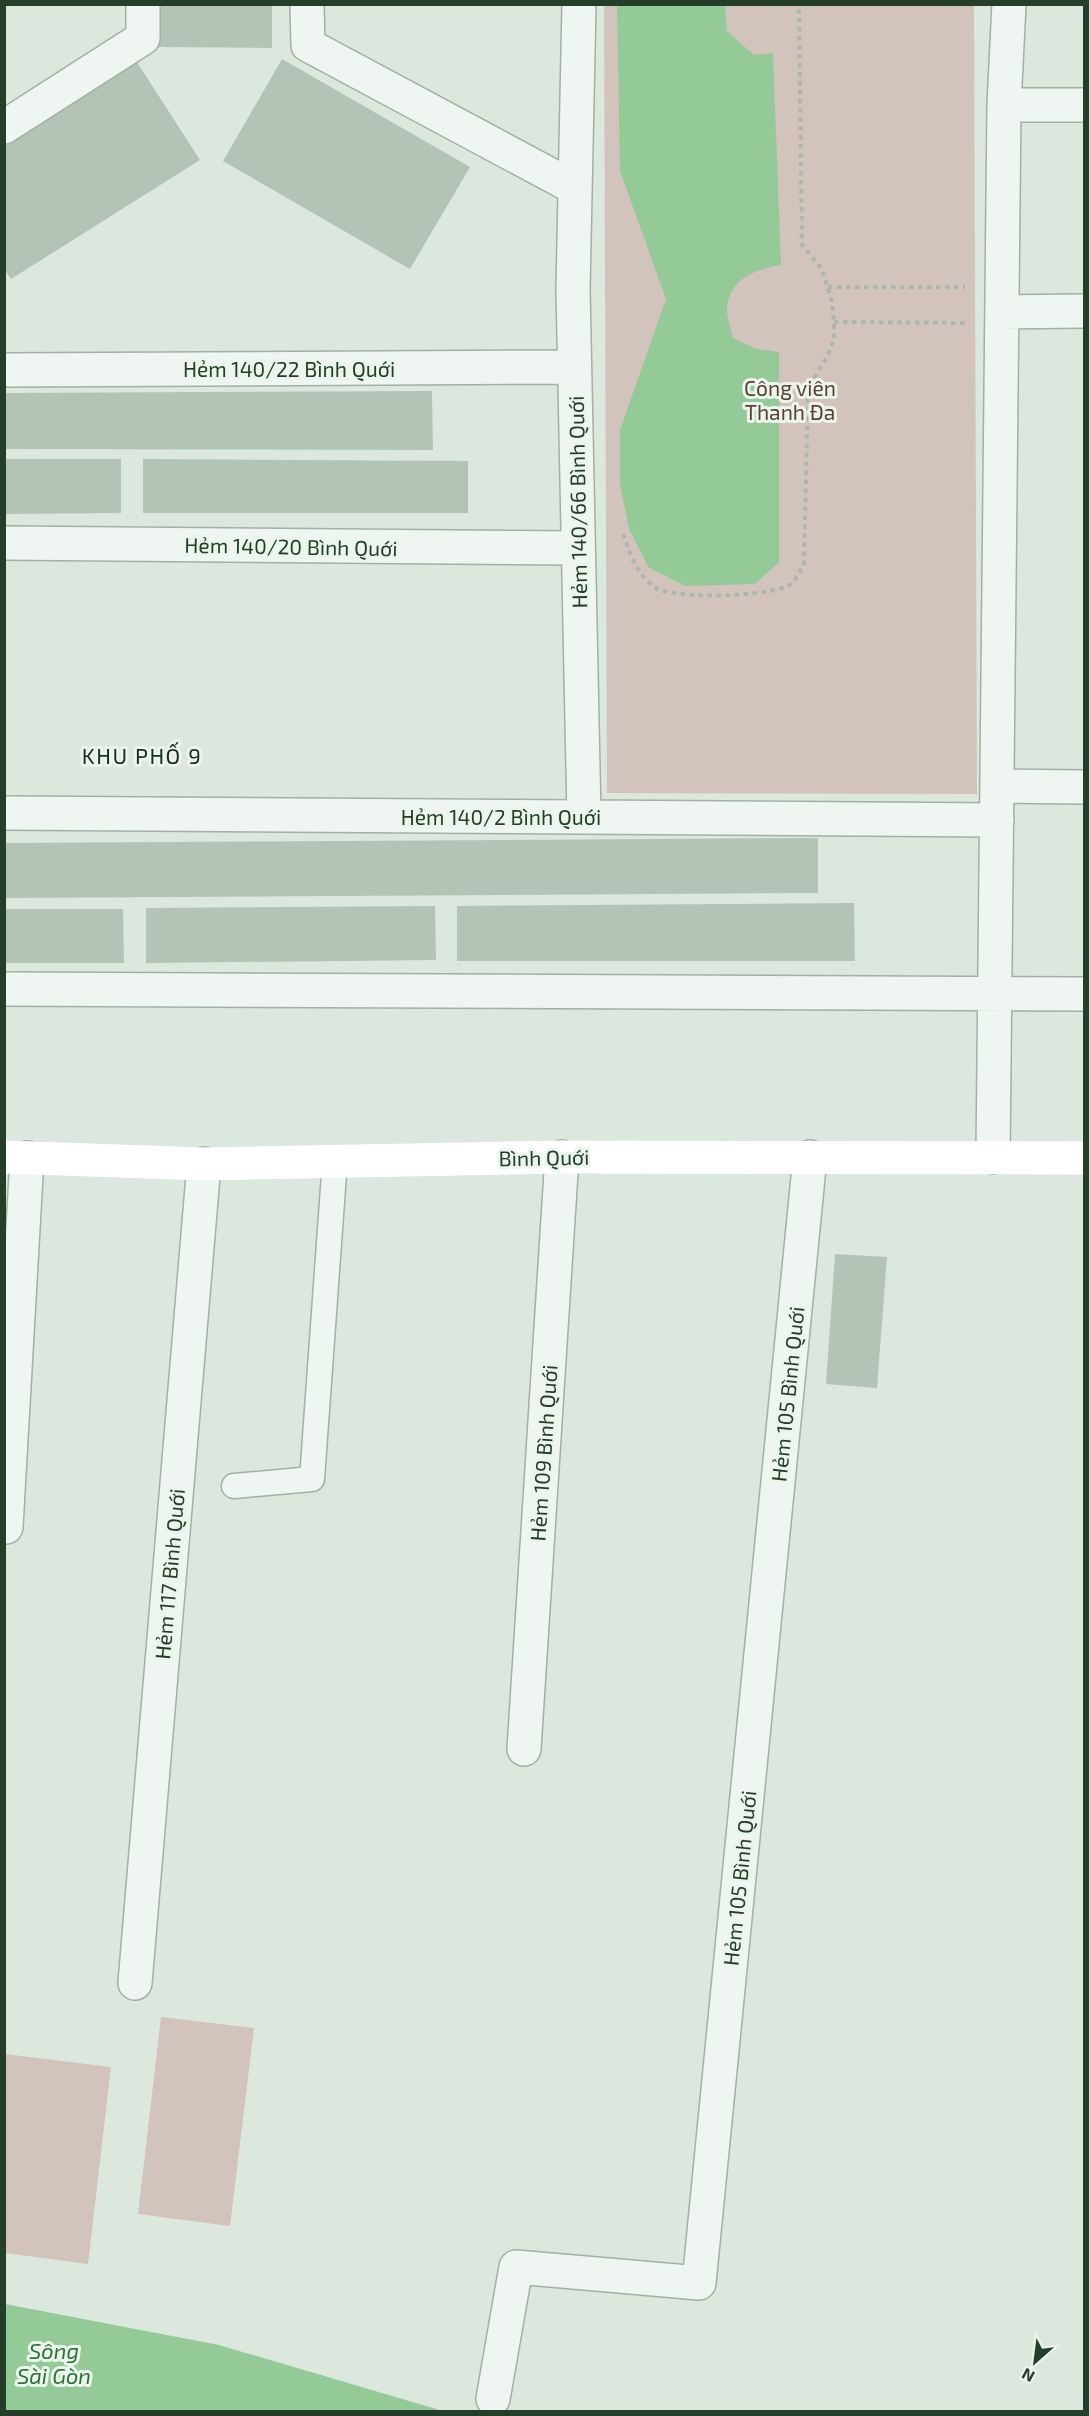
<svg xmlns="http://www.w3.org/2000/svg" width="1089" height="2416" font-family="'Exo 2',sans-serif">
  <rect width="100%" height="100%" fill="#dce7de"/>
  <path fill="#d2c3bc" d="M 604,5 L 974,5 L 977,794 L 607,793 Z
    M 161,2017 L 254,2028 L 230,2226 L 138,2214 Z
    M 5,2054 L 111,2067 L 88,2264 L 5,2253 Z"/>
  <path fill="#94ca98" d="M 617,5 L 725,5 L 727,31 L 754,55 L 773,53 L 781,265 C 756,269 728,279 727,310 C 727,319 731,330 733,338 L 756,349 L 779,352 L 779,562 L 755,584 L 685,586 L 649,568 L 629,529 L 620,485 L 620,430 L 666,299 L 620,171 Z
    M 5,2304 L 219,2345 L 443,2411 L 5,2411 Z"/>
  <path fill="#b3c4b6" d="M 153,4 L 272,4 L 272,48 L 153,47 Z
    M 135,59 L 200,160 L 11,279 L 4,269 L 4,141 Z
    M 282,59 L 470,167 L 410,269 L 223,161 Z
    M 432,391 L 433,450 L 4,449 L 4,393 Z
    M 4,459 L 121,459 L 121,513 L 4,514 Z
    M 143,459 L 468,461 L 468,513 L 143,513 Z
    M 818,838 L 818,893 L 4,898 L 4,843 Z
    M 854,903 L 855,961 L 457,961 L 457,906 Z
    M 435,906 L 436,960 L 146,963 L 146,908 Z
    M 4,909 L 123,909 L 124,963 L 4,963 Z
    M 835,1254 L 887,1257 L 877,1388 L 826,1384 Z"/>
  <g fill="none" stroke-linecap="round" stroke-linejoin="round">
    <defs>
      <path id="service" d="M 234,1486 L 312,1479 L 335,1160"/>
      <path id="minor" d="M 307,4 L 308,45 L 575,188
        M 579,4 L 573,289 L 584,817
        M 1004,105 L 1084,105
        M 4,127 L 143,38 L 143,4
        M 1002,312 L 1084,311
        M 4,370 L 574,367
        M 4,543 L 578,548
        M 997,786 L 1084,787
        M 4,813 L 997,820
        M 4,989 L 1084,994
        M 993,1157 L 1004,105 L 1009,4
        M 6,1527 L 27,1158
        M 524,1749 L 562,1157
        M 135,1983 L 204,1164
        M 493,2399 L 516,2267 L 699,2283 L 810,1157"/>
    </defs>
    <use href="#service" stroke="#a1b1a4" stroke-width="27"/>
    <use href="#minor" stroke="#a1b1a4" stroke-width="36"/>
    <path stroke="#aab7ad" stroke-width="4" stroke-dasharray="4.5 4.5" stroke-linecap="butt" d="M 828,287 L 965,287
      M 834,322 L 965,323
      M 623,534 C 631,556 636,574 656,588 C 674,600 773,597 791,584 C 796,580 800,570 804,565 L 808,389 L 828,355 L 834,339 L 834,322 L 832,302 L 822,269 L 802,245 L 799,8"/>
    <use href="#service" stroke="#eff5f0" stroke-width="24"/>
    <use href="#minor" stroke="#eff5f0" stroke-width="33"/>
    <path stroke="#fff" stroke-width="33" d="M 4,1157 L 204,1164 L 562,1157 L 1084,1158"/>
  </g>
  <g text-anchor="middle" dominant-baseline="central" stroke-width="6" stroke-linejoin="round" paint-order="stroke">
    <g font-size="21" fill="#253e2a" stroke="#ebf5ed">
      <text x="289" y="368">Hẻm 140/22 Bình Quới</text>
      <text transform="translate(577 502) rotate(-91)">Hẻm 140/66 Bình Quới</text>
      <text transform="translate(291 546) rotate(1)">Hẻm 140/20 Bình Quới</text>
      <text x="501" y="816">Hẻm 140/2 Bình Quới</text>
      <text transform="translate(544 1157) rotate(-1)">Bình Quới</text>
      <text transform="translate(787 1394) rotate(-84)">Hẻm 105 Bình Quới</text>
      <text transform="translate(543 1453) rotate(-86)">Hẻm 109 Bình Quới</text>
      <text transform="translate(169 1574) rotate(-85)">Hẻm 117 Bình Quới</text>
      <text transform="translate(739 1878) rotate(-84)">Hẻm 105 Bình Quới</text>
    </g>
    <g font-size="21" fill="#5b4131" stroke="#ebf5ed">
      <text x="790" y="387">Công viên<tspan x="790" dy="24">Thanh Đa</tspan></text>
    </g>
    <g font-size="22" letter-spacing="1.5" fill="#172f1d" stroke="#ebf5ed">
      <text x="142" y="755">KHU PHỐ 9</text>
    </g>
    <g font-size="22" font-style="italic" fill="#2d7535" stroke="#ebf5ed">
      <text x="54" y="2350">Sông<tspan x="54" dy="25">Sài Gòn</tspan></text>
    </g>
  </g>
  <rect width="1089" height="2416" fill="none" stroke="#253e2a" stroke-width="12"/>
  <g transform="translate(1035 2362) rotate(208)" stroke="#ebf5ed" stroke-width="4.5" paint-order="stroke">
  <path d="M0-4.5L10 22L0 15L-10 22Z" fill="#253e2a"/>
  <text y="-9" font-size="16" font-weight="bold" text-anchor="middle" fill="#253e2a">N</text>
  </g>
</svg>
